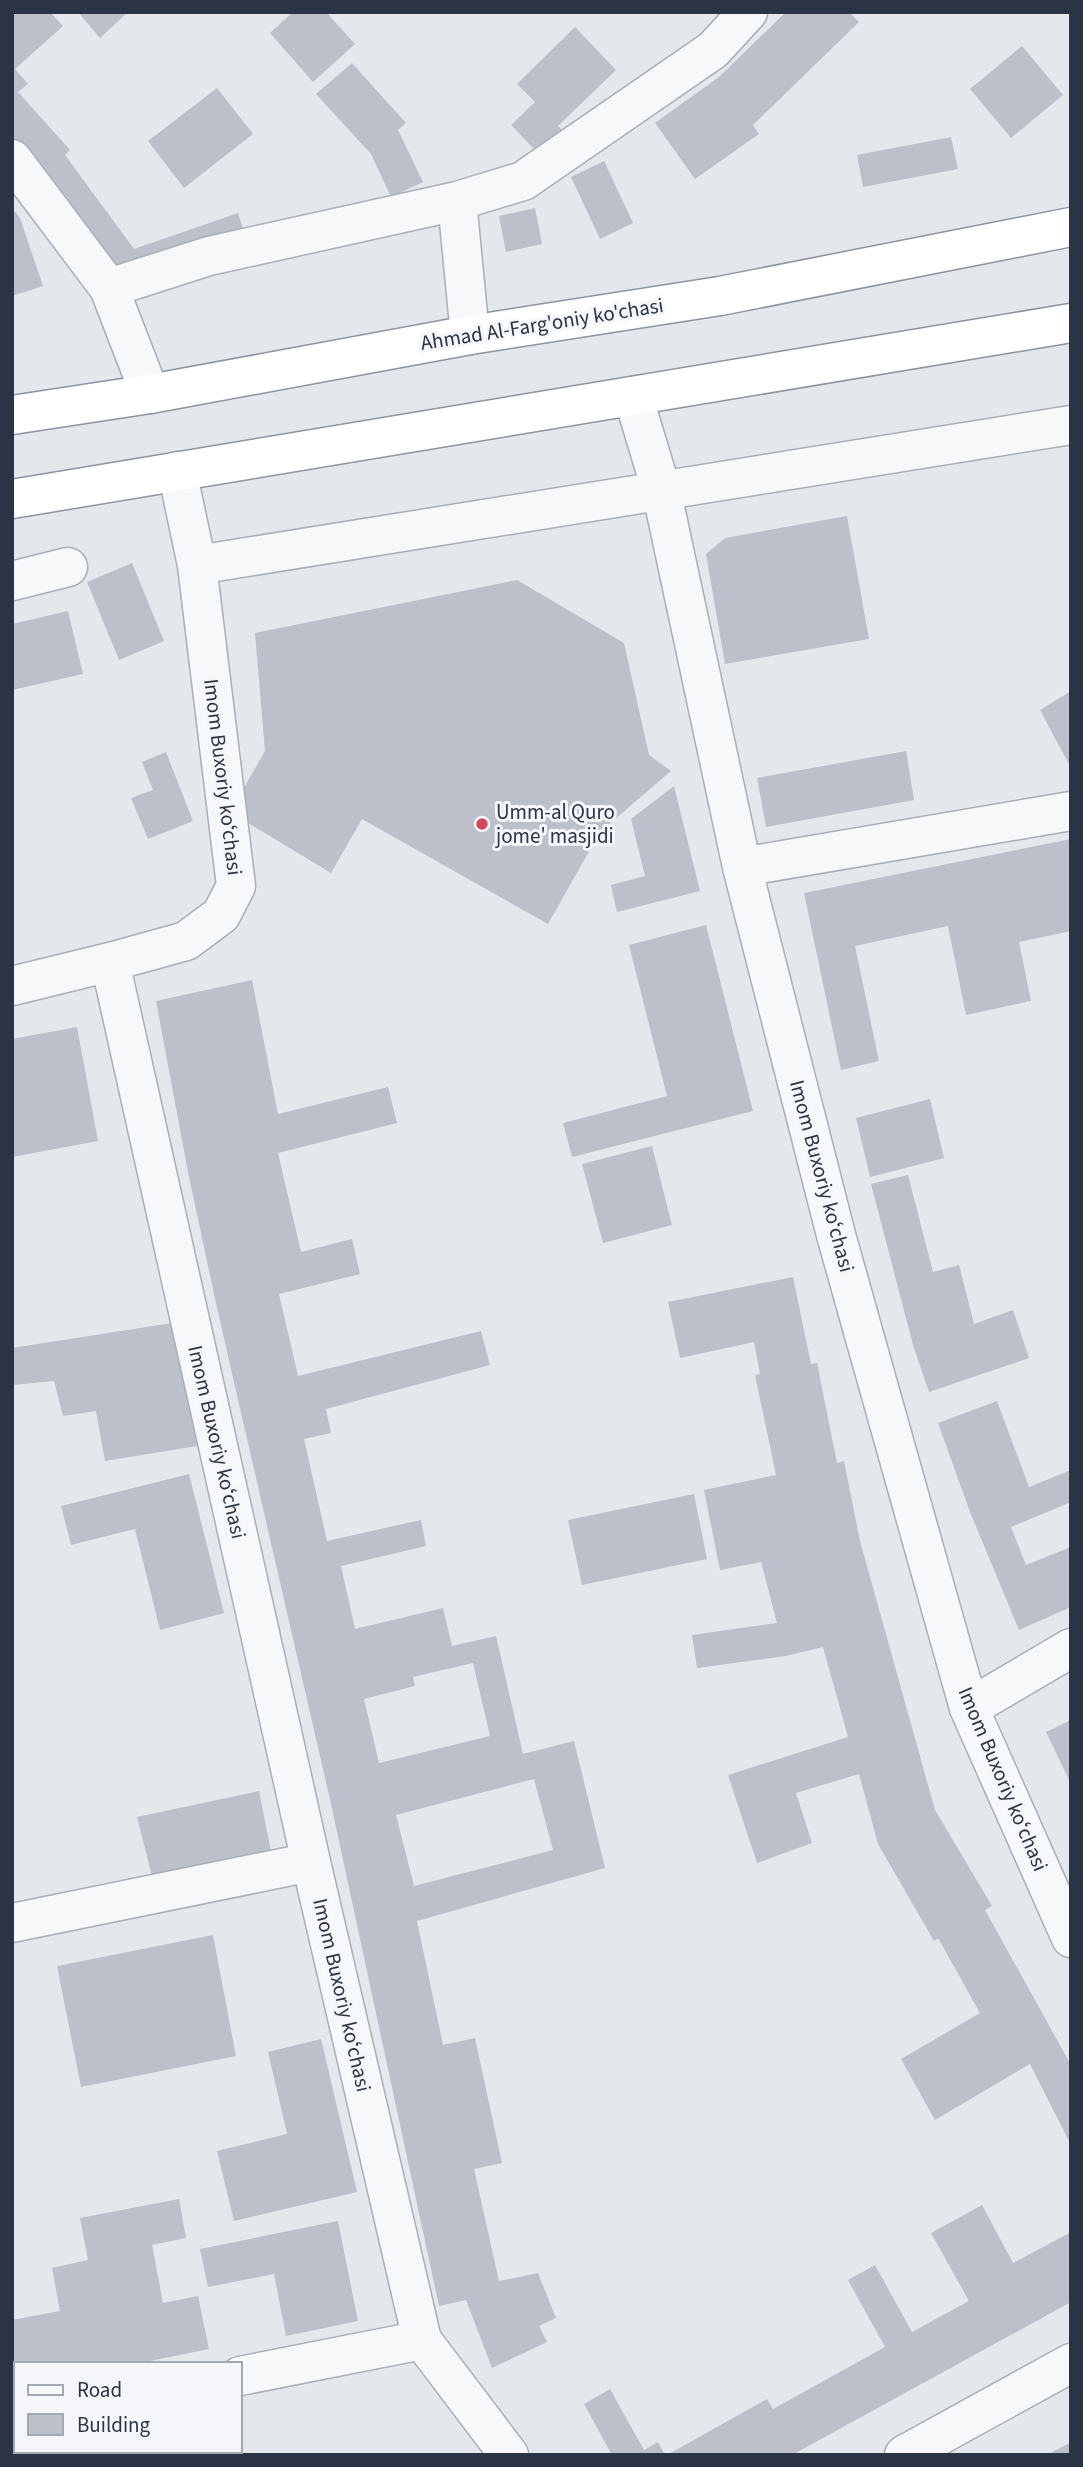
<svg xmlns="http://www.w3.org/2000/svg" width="1083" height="2467" font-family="'Source Sans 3',sans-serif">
  <rect width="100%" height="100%" fill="#e4e7ec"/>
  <path fill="#bbc0ca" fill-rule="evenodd" d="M 12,12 L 50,12 L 63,26 L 15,69 L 28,84 L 18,92 L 70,150 L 65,155 L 134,249 L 238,213 L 246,238 L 119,281 L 12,143 Z
    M 78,12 L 128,12 L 100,38 Z
    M 293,12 L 326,12 L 355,44 L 313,82 L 270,33 Z
    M 786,12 L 849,12 L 859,22 L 753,125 L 759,134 L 695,179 L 655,123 L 719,77 Z
    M 575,27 L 616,70 L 558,126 L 562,130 L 538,153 L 511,125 L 535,102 L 517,84 Z
    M 1022,46 L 1063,95 L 1011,138 L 970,89 Z
    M 352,63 L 406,123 L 398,130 L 423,182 L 391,197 L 371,154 L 316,94 Z
    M 217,88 L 253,134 L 184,188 L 148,141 Z
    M 951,137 L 958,169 L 863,187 L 857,155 Z
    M 604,161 L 633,223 L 600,239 L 571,177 Z
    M 12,208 L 20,218 L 43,286 L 12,296 Z
    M 535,208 L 542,244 L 506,252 L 499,216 Z
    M 847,516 L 869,639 L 725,664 L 706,554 L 725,538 Z
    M 132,563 L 164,641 L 119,660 L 87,582 Z
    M 517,580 L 624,643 L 649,755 L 671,771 L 600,832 L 548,924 L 362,819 L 331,873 L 230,812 L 265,751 L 255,633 Z
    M 68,611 L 83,674 L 12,690 L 12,624 Z
    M 1071,691 L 1071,768 L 1040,710 Z
    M 906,751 L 914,800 L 766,827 L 757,778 Z
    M 166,752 L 193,821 L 148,839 L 131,798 L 153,790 L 142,762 Z
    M 674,786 L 700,891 L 617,912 L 611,885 L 645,876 L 631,819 Z
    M 1071,839 L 1071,931 L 1019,942 L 1031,1001 L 966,1015 L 948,926 L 855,946 L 879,1061 L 841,1070 L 804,893 Z
    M 706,925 L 753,1111 L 572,1157 L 563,1123 L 667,1096 L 629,945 Z
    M 252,980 L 278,1114 L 388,1087 L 397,1123 L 278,1153 L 301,1252 L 352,1239 L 360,1274 L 279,1294 L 298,1376 L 481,1331 L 490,1365 L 326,1409 L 331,1433 L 304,1439 L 327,1541 L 421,1520 L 426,1546 L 341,1566 L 355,1629 L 443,1608 L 452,1646 L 496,1636 L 523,1754 L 574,1741 L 605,1868 L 417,1921 L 443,2045 L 475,2038 L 502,2163 L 474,2169 L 499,2281 L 538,2273 L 556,2318 L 539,2326 L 547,2342 L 492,2368 L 466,2300 L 439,2306 L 331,1804 L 217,1308 L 188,1172 L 156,1001 ZM 473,1663 L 490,1736 L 379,1763 L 364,1699 L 415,1686 L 413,1677 ZM 534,1779 L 553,1850 L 414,1886 L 396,1815 Z
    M 77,1027 L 98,1141 L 12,1157 L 12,1039 Z
    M 930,1099 L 944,1158 L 870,1177 L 856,1118 Z
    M 652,1146 L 672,1225 L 603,1243 L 582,1164 Z
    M 908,1175 L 933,1272 L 959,1265 L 974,1324 L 1013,1310 L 1029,1358 L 929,1392 L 913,1345 L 871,1184 Z
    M 793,1277 L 811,1364 L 817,1363 L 837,1463 L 844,1461 L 860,1541 L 935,1810 L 992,1906 L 985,1910 L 1071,2065 L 1071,2145 L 1030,2064 L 935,2120 L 901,2059 L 980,2013 L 938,1938 L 934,1941 L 878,1844 L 859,1774 L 796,1793 L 812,1843 L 757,1863 L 728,1775 L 848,1737 L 823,1647 L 786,1656 L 697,1668 L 692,1635 L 777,1623 L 761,1562 L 720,1570 L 704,1490 L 776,1475 L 755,1375 L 760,1374 L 754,1342 L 680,1358 L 668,1302 Z
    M 172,1323 L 197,1446 L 105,1461 L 96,1411 L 63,1416 L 54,1381 L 12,1385 L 12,1348 Z
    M 997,1401 L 1029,1487 L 1071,1470 L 1071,1502 L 1011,1527 L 1026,1565 L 1071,1547 L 1071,1607 L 1019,1630 L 970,1512 L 938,1423 Z
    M 189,1474 L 224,1613 L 160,1630 L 135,1529 L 71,1545 L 61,1506 Z
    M 694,1494 L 707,1559 L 582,1585 L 568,1520 Z
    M 1071,1720 L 1071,1784 L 1046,1732 Z
    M 259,1791 L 271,1852 L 152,1876 L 137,1817 Z
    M 213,1935 L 236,2056 L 81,2087 L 57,1966 Z
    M 321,2039 L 357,2192 L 234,2221 L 217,2151 L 287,2134 L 268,2052 Z
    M 179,2199 L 186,2238 L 152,2245 L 163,2303 L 198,2296 L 209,2349 L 135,2364 L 16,2364 L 16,2388 L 12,2388 L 12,2320 L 60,2311 L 52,2268 L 88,2260 L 80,2218 Z
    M 982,2205 L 1013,2263 L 1071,2232 L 1071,2302 L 792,2455 L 667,2455 L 767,2399 L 773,2409 L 885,2347 L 848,2280 L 875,2265 L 912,2332 L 969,2301 L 931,2233 Z
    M 338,2221 L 358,2321 L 286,2336 L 274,2274 L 208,2287 L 200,2249 Z
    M 610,2389 L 644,2450 L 658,2442 L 665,2455 L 612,2455 L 584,2404 Z
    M 1071,2442 L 1071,2455 L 1047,2455 Z
    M 103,2451 L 208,2451 L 208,2455 L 92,2455 Z"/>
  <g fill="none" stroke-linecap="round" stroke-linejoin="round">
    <defs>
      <path id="minor" d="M 12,159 L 109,288 L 150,394
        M 109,288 L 209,256 L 457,201
        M 470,335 L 457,201 L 523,181 L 713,50 L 748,12
        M 633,396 L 661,489 L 742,867 L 836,1235 L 969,1708 L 1071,1938
        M 177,471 L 197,565 L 236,886 L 221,915 L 186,941 L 110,962 L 311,1862 L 422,2340 L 509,2455
        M 197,565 L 1071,425
        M 12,581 L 68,567
        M 742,867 L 1071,811
        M 12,986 L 110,962
        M 969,1708 L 1071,1648
        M 12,1923 L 311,1862
        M 240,2376 L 422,2340
        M 12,2421 L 16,2420
        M 904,2455 L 1071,2363"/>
      <path id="highway" d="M 12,415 L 150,394 L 470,335 L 720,296 L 1071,227
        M 12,499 L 1071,323"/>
    </defs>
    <use href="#minor" stroke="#a9aeb7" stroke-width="41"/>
    <use href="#highway" stroke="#8b94a3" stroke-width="41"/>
    <use href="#minor" stroke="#f7f8fa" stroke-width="38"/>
    <use href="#highway" stroke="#fff" stroke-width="38"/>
  </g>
  <circle fill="#d1495b" stroke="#f4f6f9" stroke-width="2.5" cx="482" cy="824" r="7"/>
  <g text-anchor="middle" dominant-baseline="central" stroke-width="6" stroke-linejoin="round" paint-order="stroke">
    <g font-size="21" fill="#2b3445" stroke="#f4f6f9">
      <text transform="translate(542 324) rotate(-9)">Ahmad Al-Farg'oniy ko'chasi</text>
      <text transform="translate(223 777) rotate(83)">Imom Buxoriy koʻchasi</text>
      <text transform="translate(822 1176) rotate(75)">Imom Buxoriy koʻchasi</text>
      <text transform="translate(217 1442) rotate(77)">Imom Buxoriy koʻchasi</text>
      <text transform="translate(1003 1779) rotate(67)">Imom Buxoriy koʻchasi</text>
      <text transform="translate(342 1995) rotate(77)">Imom Buxoriy koʻchasi</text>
    </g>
    <g font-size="21" fill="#2b3445" stroke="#f4f6f9" text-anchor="start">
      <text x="496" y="812">Umm-al Quro<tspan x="496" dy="24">jome' masjidi</tspan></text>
    </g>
  </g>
  <rect width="1083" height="2467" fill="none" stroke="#2b3445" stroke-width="28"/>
  <rect x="14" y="2362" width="228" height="91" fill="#f4f6f9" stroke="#a4a8b1" stroke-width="2"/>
  <rect x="28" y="2385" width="35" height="10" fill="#f7f8fa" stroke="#a4a8b1" stroke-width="2"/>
  <text x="77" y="2397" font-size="21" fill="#2b3445">Road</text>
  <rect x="28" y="2414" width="35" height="21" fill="#bbc0ca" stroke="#a4a8b1" stroke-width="2"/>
  <text x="77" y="2432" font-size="21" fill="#2b3445">Building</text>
</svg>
